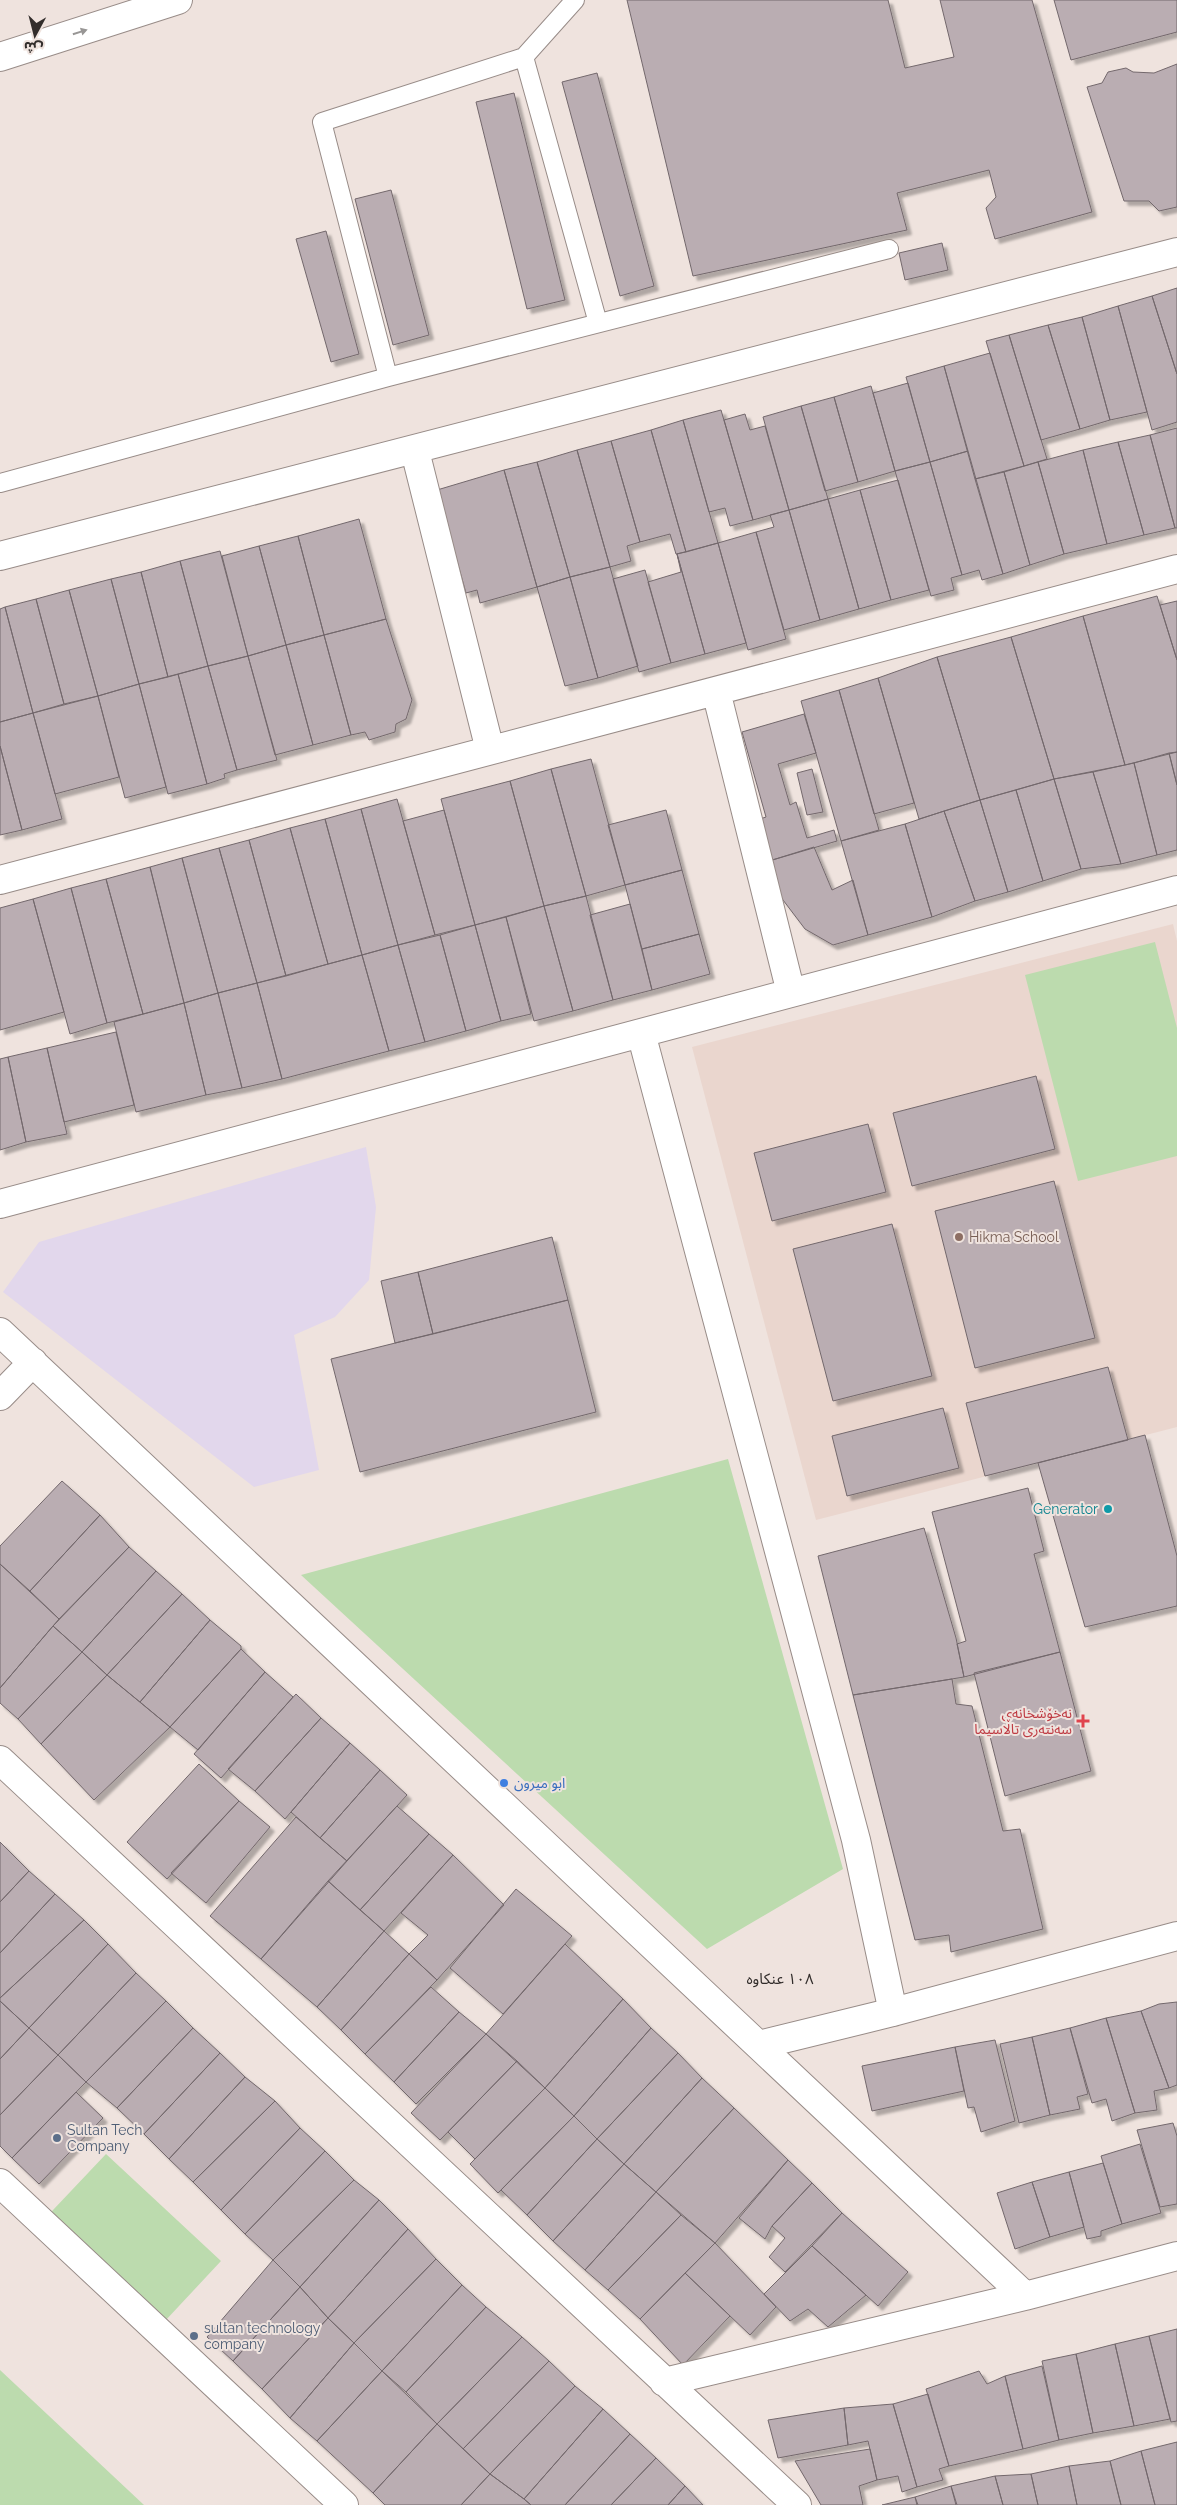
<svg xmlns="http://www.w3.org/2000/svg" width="1177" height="2505" font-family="Raleway,'Noto Sans Arabic',sans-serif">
  <defs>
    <filter id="shadow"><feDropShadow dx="4.5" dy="4.5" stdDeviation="1" flood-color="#0004"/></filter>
  </defs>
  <rect width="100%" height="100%" fill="#efe3de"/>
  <path fill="#ead6ce" d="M 1173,924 L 1177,941 L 1177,1427 L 816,1520 L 692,1047 Z"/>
  <path fill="#e2d7ec" d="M 366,1147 L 376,1207 L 369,1280 L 335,1317 L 294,1335 L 319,1470 L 254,1487 L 3,1292 L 39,1242 Z"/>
  <path fill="#bcdbae" d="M 1155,942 L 1177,1028 L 1177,1156 L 1078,1181 L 1025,975 Z
    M 728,1459 L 843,1869 L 707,1949 L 301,1575 Z
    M 106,2154 L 221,2261 L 151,2336 L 36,2228 Z
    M 0,2370 L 144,2505 L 0,2505 Z"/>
  <path fill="#baadb2" stroke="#73686c" filter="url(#shadow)" d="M 627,0 L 888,0 L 905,68 L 954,57 L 940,0 L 1032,0 L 1092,212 L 995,239 L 986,208 L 996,197 L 989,170 L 897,193 L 907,230 L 693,276 Z
    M 1054,0 L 1177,0 L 1177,32 L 1071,60 Z
    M 1177,64 L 1177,207 L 1159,211 L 1149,201 L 1124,201 L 1087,87 L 1102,83 L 1108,72 L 1126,68 L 1133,72 L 1154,73 Z
    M 597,73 L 654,286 L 620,296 L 562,82 Z
    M 514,93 L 565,300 L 527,309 L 476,102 Z
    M 391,190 L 429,335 L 393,345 L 355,199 Z
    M 326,231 L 359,354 L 331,362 L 296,239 Z
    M 942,243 L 948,270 L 905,280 L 899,253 Z
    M 1177,288 L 1177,374 L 1152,296 Z
    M 1152,296 L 1177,374 L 1177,422 L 1152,430 L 1118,306 Z
    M 1118,306 L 1147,412 L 1110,420 L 1082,317 Z
    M 1082,317 L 1110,420 L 1080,429 L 1048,325 Z
    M 1048,325 L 1080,429 L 1041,440 L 1009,335 Z
    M 1009,335 L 1047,459 L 1024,466 L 986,341 Z
    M 990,353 L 1024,466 L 975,479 L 944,366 Z
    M 944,366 L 968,451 L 930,462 L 906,377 Z
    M 908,383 L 930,462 L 895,471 L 873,393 Z
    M 871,386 L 895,471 L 858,482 L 834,397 Z
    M 834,397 L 858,482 L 825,491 L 801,406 Z
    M 801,406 L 828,499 L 789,510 L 763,417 Z
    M 721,410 L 753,520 L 730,526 L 725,508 L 709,512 L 683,420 Z
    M 745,414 L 750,430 L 765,426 L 789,510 L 753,520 L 724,420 Z
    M 683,420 L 718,543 L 686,552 L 651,430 Z
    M 1177,428 L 1177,528 L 1175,528 L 1150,435 Z
    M 651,430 L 686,552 L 676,554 L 670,534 L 640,542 L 611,441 Z
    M 1150,435 L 1175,528 L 1144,535 L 1118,442 Z
    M 611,441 L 640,542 L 627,546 L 631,561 L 610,567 L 577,450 Z
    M 1118,442 L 1144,535 L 1107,544 L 1083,450 Z
    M 577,450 L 610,567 L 570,577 L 537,462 Z
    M 1083,450 L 1107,544 L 1064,554 L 1038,462 Z
    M 968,451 L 1003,574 L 982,580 L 979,570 L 962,575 L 930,462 Z
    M 537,462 L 570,577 L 537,587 L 504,470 Z
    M 930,462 L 962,575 L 951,578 L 954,590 L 931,596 L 895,471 Z
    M 1038,462 L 1064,554 L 1030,565 L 1004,472 Z
    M 504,470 L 537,587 L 480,603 L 477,590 L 466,593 L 437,490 Z
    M 1004,472 L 1030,565 L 1003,574 L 975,479 Z
    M 898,480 L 929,590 L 891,600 L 860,490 Z
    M 860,490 L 891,600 L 859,609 L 828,499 Z
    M 828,499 L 859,609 L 820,620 L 789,510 Z
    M 789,510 L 820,620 L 784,630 L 756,532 L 774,527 L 770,515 Z
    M 359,519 L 386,619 L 324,635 L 298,536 Z
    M 756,532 L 786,639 L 748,650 L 718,543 Z
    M 298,536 L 324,635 L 286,645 L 259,546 Z
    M 718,543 L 746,643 L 705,654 L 677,554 Z
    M 259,546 L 286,645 L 248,656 L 222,556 Z
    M 220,551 L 248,656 L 208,666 L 180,561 Z
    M 677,554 L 705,654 L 671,663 L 648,582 L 681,572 Z
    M 180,561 L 208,666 L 168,677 L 141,572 Z
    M 610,567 L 638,666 L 598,678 L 570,577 Z
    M 645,570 L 671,663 L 639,672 L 613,579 Z
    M 141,572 L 168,677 L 139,684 L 111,579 Z
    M 570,577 L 598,678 L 565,686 L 537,587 Z
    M 111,579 L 139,684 L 98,696 L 69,590 Z
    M 69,590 L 98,696 L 64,704 L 36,599 Z
    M 1157,596 L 1177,660 L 1177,752 L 1125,765 L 1083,616 Z
    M 36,599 L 64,704 L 33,713 L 5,607 Z
    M 1177,601 L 1177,660 L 1160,605 Z
    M 5,607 L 33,713 L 0,722 L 0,609 Z
    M 1083,616 L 1125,765 L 1054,779 L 1011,637 Z
    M 386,619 L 412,700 L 406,719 L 396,724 L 395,732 L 369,740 L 365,732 L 351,735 L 324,635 Z
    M 324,635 L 351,735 L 313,745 L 286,645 Z
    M 1011,637 L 1054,779 L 980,800 L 937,657 Z
    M 286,645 L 313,745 L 275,755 L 248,656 Z
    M 248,656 L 277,760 L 237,770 L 208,666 Z
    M 937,657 L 980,800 L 919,819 L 878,678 Z
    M 208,666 L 237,770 L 224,774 L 225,778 L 207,784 L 178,674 Z
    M 178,674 L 207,784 L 168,794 L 139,684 Z
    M 878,678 L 914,803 L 874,814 L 839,690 Z
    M 139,684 L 166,787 L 125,798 L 98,696 Z
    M 839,690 L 879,830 L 841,841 L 801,701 Z
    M 98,696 L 119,777 L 55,794 L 33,713 Z
    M 33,713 L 62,819 L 22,830 L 0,746 L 0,722 Z
    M 804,714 L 816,753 L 778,764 L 790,805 L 796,802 L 807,838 L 834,830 L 837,841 L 769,861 L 757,820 L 766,817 L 742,732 Z
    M 0,746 L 22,830 L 0,835 Z
    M 1177,752 L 1177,785 L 1169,753 Z
    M 1169,753 L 1177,785 L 1177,850 L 1157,855 L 1134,763 Z
    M 591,759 L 625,885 L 586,896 L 551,769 Z
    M 1134,763 L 1157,855 L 1121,864 L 1093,772 Z
    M 551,769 L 586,896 L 544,906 L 510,781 Z
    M 812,769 L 823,812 L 807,815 L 797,773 Z
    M 1093,772 L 1121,864 L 1081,869 L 1054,779 Z
    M 1054,779 L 1081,869 L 1043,881 L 1016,790 Z
    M 510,781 L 544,906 L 475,925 L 441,799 Z
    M 1016,790 L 1043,881 L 1008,892 L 980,800 Z
    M 397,799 L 435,935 L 398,945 L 361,809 Z
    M 980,800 L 1008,892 L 975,901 L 944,811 Z
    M 361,809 L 398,945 L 362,955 L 325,819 Z
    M 444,810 L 475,925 L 435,935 L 403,821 Z
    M 666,810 L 682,870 L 625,885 L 608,825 Z
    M 944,811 L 975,901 L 932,917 L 905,824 Z
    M 325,819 L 362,955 L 328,964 L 290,828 Z
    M 905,824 L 932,917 L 868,935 L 841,841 Z
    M 290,828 L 328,964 L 286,976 L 249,840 Z
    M 249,840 L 286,976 L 257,983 L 219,848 Z
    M 814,847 L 832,890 L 853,880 L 868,935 L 833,945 L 805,929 L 780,896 L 769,861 Z
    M 219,848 L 257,983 L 218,993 L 182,858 Z
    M 182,858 L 218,993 L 184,1003 L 150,867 Z
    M 150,867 L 184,1003 L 143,1014 L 106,879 Z
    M 682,870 L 699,934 L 642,949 L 625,885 Z
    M 106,879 L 143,1014 L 107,1023 L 71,888 Z
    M 71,888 L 107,1023 L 70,1034 L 33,899 Z
    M 586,896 L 613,1000 L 573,1011 L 544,906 Z
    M 33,899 L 64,1012 L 0,1030 L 0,908 Z
    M 630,904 L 652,990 L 613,1000 L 590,915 Z
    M 544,906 L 573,1011 L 534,1021 L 506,917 Z
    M 506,917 L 531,1014 L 501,1021 L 475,925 Z
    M 475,925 L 501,1021 L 466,1031 L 440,935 Z
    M 699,934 L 710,974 L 652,990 L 642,949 Z
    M 440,935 L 466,1031 L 425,1042 L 398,945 Z
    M 398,945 L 425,1042 L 389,1051 L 362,955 Z
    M 362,955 L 389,1051 L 282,1079 L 257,983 Z
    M 257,983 L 282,1079 L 242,1088 L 218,993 Z
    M 218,993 L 242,1088 L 206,1095 L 184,1003 Z
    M 184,1003 L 206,1095 L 136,1112 L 114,1022 Z
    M 116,1032 L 134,1105 L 64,1122 L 47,1048 Z
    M 47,1048 L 67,1134 L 26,1142 L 8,1057 Z
    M 8,1057 L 26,1142 L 0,1150 L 0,1059 Z
    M 1036,1076 L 1055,1149 L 912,1186 L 893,1113 Z
    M 868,1124 L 886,1192 L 772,1221 L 754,1153 Z
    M 1054,1181 L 1095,1338 L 975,1368 L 935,1211 Z
    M 892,1224 L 932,1376 L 833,1401 L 793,1249 Z
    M 552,1237 L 568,1300 L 433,1334 L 418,1272 Z
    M 418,1272 L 433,1334 L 395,1343 L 381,1281 Z
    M 568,1300 L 596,1412 L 360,1472 L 331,1359 Z
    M 1108,1367 L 1128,1440 L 985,1476 L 966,1403 Z
    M 943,1408 L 959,1468 L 847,1496 L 832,1436 Z
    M 1145,1435 L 1177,1556 L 1177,1606 L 1085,1627 L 1038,1463 Z
    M 62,1481 L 100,1515 L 30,1591 L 0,1564 L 0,1546 Z
    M 1028,1488 L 1044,1551 L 1034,1554 L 1060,1652 L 964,1677 L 957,1644 L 966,1641 L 932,1512 Z
    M 100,1515 L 129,1547 L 59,1619 L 30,1591 Z
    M 924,1528 L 956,1638 L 964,1677 L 853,1695 L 818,1556 Z
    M 129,1547 L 156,1571 L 82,1652 L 53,1626 Z
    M 0,1564 L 59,1619 L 0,1688 Z
    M 156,1571 L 182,1594 L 107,1675 L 82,1652 Z
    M 182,1594 L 210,1620 L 140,1702 L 107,1675 Z
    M 210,1620 L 241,1646 L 241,1649 L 170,1727 L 140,1702 Z
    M 53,1626 L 82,1652 L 18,1719 L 0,1703 L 0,1688 Z
    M 241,1649 L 265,1672 L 198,1750 L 170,1727 Z
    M 82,1652 L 107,1675 L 41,1744 L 18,1719 Z
    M 1060,1652 L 1091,1771 L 1005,1796 L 974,1673 Z
    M 265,1672 L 293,1697 L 221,1778 L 194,1754 Z
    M 107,1675 L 170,1727 L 94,1800 L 41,1744 Z
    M 952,1679 L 956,1704 L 972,1706 L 1003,1831 L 1020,1829 L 1043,1929 L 951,1952 L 949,1935 L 915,1940 L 853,1695 Z
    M 296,1694 L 321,1718 L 255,1791 L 228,1769 Z
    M 321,1718 L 350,1743 L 285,1819 L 255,1791 Z
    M 350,1743 L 380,1770 L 320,1838 L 291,1812 Z
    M 199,1764 L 239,1801 L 167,1879 L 127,1842 Z
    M 380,1770 L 407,1795 L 347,1861 L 320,1838 Z
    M 239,1801 L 270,1827 L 206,1903 L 171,1873 Z
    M 397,1806 L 429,1834 L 360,1910 L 328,1881 Z
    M 296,1817 L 347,1861 L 261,1959 L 210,1916 Z
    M 429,1834 L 453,1855 L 384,1931 L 360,1910 Z
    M 0,1842 L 29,1871 L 0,1902 Z
    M 453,1855 L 504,1905 L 437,1980 L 409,1954 L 428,1935 L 401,1913 Z
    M 29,1871 L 55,1894 L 0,1953 L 0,1902 Z
    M 328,1881 L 384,1931 L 317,2007 L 261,1959 Z
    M 516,1889 L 572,1936 L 503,2014 L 450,1968 Z
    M 55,1894 L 84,1920 L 0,1998 L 0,1953 Z
    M 84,1920 L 108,1944 L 29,2028 L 0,2001 L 0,1998 Z
    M 384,1931 L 409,1954 L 341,2030 L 317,2007 Z
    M 108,1944 L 136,1973 L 58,2055 L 29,2028 Z
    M 565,1944 L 623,1999 L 545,2088 L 486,2034 Z
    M 409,1954 L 437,1980 L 365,2054 L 341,2030 Z
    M 136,1973 L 166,2001 L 86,2082 L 58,2055 Z
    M 431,1987 L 459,2012 L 394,2082 L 365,2054 Z
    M 623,1999 L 651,2028 L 574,2116 L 545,2088 Z
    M 0,2001 L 29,2028 L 0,2059 Z
    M 166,2001 L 193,2028 L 117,2108 L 86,2082 Z
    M 1177,2002 L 1177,2085 L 1169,2088 L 1141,2011 L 1159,2004 Z
    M 1141,2011 L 1169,2088 L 1154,2091 L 1157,2110 L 1135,2113 L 1106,2018 Z
    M 459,2012 L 486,2034 L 416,2104 L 394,2082 Z
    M 1106,2018 L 1135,2113 L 1112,2121 L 1106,2099 L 1092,2103 L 1070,2028 Z
    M 29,2028 L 58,2055 L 0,2115 L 0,2059 Z
    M 193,2028 L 220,2053 L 144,2134 L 117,2108 Z
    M 651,2028 L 678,2053 L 597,2139 L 574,2116 Z
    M 1070,2028 L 1088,2094 L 1077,2097 L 1080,2109 L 1050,2115 L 1032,2037 Z
    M 486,2034 L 517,2061 L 440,2140 L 411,2113 Z
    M 1032,2037 L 1050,2115 L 1019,2123 L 1000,2044 Z
    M 995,2040 L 1015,2121 L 981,2132 L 974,2107 L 968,2108 L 955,2047 Z
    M 955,2047 L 964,2091 L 872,2111 L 862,2066 Z
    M 220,2053 L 245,2077 L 169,2159 L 144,2134 Z
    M 678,2053 L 702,2078 L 624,2164 L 597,2139 Z
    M 58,2055 L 86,2082 L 12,2158 L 0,2146 L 0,2115 Z
    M 517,2061 L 545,2088 L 475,2159 L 448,2132 Z
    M 245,2077 L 275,2101 L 193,2182 L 169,2159 Z
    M 702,2078 L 734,2108 L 656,2192 L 624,2164 Z
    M 545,2088 L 574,2116 L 498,2193 L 470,2164 Z
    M 76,2092 L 103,2118 L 39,2184 L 12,2158 Z
    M 275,2101 L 300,2128 L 221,2210 L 193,2182 Z
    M 734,2108 L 788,2160 L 715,2243 L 656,2192 Z
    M 574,2116 L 597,2139 L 527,2215 L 501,2190 Z
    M 1173,2123 L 1177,2136 L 1177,2204 L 1160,2207 L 1137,2130 Z
    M 300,2128 L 325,2151 L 245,2234 L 221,2210 Z
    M 597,2139 L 624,2164 L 553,2241 L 527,2215 Z
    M 1140,2144 L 1161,2213 L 1122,2224 L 1101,2156 Z
    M 325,2151 L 354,2180 L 273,2260 L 245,2234 Z
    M 788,2160 L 812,2183 L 772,2226 L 765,2239 L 739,2218 Z
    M 1103,2163 L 1122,2224 L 1101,2231 L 1101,2236 L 1087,2239 L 1069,2172 Z
    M 624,2164 L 656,2192 L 585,2270 L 553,2241 Z
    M 1069,2172 L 1084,2227 L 1050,2237 L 1032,2182 Z
    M 354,2180 L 379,2200 L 300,2287 L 273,2260 Z
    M 1032,2182 L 1050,2237 L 1015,2249 L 997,2193 Z
    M 812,2183 L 842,2213 L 785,2272 L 769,2257 L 785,2238 L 772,2226 Z
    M 656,2192 L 681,2215 L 608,2290 L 585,2270 Z
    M 379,2200 L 408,2229 L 328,2318 L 300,2287 Z
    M 842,2213 L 908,2272 L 878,2306 L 812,2246 Z
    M 681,2215 L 715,2243 L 640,2319 L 608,2290 Z
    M 408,2229 L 436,2259 L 354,2343 L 328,2318 Z
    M 715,2243 L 776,2307 L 750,2335 L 685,2273 Z
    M 812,2246 L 866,2295 L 828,2327 L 808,2309 L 790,2321 L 764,2294 Z
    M 436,2259 L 462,2285 L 382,2371 L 354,2343 Z
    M 273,2260 L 300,2287 L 233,2361 L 207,2337 Z
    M 685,2273 L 730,2316 L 683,2365 L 640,2319 Z
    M 462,2285 L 486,2307 L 406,2392 L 382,2371 Z
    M 300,2287 L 328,2318 L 262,2389 L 233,2361 Z
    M 486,2307 L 522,2337 L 437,2424 L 406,2392 Z
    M 328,2318 L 354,2343 L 290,2418 L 262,2389 Z
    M 1177,2329 L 1177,2421 L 1171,2422 L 1149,2336 Z
    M 1149,2336 L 1170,2419 L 1134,2426 L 1115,2344 Z
    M 522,2337 L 549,2361 L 463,2449 L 437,2424 Z
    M 354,2343 L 382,2371 L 317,2441 L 290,2418 Z
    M 1115,2344 L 1134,2426 L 1093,2433 L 1076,2354 Z
    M 1076,2354 L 1093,2433 L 1059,2440 L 1042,2361 Z
    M 549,2361 L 575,2386 L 490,2474 L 463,2449 Z
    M 1042,2366 L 1059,2440 L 1023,2449 L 1005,2376 Z
    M 382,2371 L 437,2424 L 373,2493 L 317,2441 Z
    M 979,2371 L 987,2384 L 1005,2376 L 1023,2449 L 949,2466 L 926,2389 Z
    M 575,2386 L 603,2409 L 524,2499 L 490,2474 Z
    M 928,2394 L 949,2466 L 939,2469 L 943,2480 L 917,2487 L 893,2404 Z
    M 893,2404 L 917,2487 L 902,2492 L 898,2476 L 877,2480 L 868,2441 L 848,2445 L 844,2408 Z
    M 844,2408 L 848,2445 L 778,2458 L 768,2420 Z
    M 603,2409 L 630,2434 L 565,2505 L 531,2505 L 524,2499 Z
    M 437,2424 L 490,2474 L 461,2505 L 385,2505 L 373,2493 Z
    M 630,2434 L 656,2458 L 611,2505 L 565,2505 Z
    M 1177,2442 L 1177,2505 L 1155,2505 L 1141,2451 Z
    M 870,2449 L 877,2480 L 859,2486 L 863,2505 L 821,2505 L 795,2461 Z
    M 1141,2451 L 1155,2505 L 1121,2505 L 1110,2461 Z
    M 656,2458 L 685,2486 L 668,2505 L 611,2505 Z
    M 1110,2461 L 1121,2505 L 1077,2505 L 1069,2466 Z
    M 1069,2466 L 1077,2505 L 1038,2505 L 1031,2474 Z
    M 490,2474 L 524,2499 L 531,2505 L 461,2505 Z
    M 1031,2474 L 1038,2505 L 1003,2505 L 995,2476 Z
    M 995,2476 L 1003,2505 L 957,2505 L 951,2486 Z
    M 685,2486 L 703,2505 L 668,2505 Z
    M 951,2486 L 956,2505 L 918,2505 L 915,2497 Z
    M 915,2497 L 917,2505 L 882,2505 Z"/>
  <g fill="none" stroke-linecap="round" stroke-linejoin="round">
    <defs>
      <path id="service" d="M 524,57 L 575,0
        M 388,377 L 322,122 L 524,57 L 598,323
        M 0,483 L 388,377 L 889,249"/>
      <path id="minor" d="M 415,451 L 490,750
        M 0,556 L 1177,252
        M 716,691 L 791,993
        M 0,880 L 1177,569
        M 641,1033 L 856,1840 L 893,2012
        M 0,1204 L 1177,890
        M 0,1332 L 1025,2296
        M 0,1396 L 33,1362
        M 0,1760 L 797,2505
        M 759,2045 L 893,2012 L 1177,1936
        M 0,2183 L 344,2505
        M 664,2382 L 1025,2296 L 1177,2256"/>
      <path id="tertiary" d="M 0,57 L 178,0"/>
    </defs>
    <use href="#service" stroke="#988c88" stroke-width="20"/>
    <use href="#minor" stroke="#988c88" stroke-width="30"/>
    <use href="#tertiary" stroke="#988c88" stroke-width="30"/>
    <use href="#service" stroke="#fff" stroke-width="18"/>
    <use href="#minor" stroke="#fff" stroke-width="28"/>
    <use href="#tertiary" stroke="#fff" stroke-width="28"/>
  </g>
  <defs><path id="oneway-solid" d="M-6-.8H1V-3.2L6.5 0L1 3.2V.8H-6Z" transform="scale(1.25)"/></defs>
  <use fill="#989695" href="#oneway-solid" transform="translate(80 32) rotate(-18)"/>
  <circle fill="#8d6e63" stroke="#efe3de" stroke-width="2" cx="959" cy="1237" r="5"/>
  <circle fill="#0f9aa8" stroke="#efe3de" stroke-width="2" cx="1108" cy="1509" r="5"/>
  <path fill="#e0444e" stroke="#efe3de" stroke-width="2" d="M1080.5 1713.5h5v5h5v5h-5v5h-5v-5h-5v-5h5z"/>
  <circle fill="#3f7fe0" stroke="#efe3de" stroke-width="2" cx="504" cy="1783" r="5"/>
  <g fill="#5c6f8a" stroke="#efe3de" stroke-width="2">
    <circle cx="57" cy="2138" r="5"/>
    <circle cx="194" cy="2336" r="5"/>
  </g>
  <g text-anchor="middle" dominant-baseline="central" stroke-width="4" stroke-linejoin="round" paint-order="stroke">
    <g font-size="14" fill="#785e54" stroke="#efe3de" text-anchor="start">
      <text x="969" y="1237">Hikma School</text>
    </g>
    <g font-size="14" fill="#0d838f" stroke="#efe3de" text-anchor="end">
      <text x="1098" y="1509">Generator</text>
    </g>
    <g font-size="14" fill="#be3a42" stroke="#efe3de" text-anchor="end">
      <text x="1072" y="1713">نەخۆشخانەی<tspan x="1072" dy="16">سەنتەری تاڵاسیما</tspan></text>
    </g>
    <g font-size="14" fill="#366cbe" stroke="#efe3de" text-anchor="start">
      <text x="514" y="1783">ابو ميرون</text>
    </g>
    <g font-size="14" fill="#4e5e75" stroke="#efe3de" text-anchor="start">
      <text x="67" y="2130">Sultan Tech<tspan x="67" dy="16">Company</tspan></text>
      <text x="204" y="2328">sultan technology<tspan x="204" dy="16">company</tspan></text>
    </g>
    <g font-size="15" fill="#322d2b" stroke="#efe3de">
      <text x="780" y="1979">١٠٨ عنکاوە</text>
    </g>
  </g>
  <g transform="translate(35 35) rotate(187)" stroke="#efe3de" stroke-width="4" paint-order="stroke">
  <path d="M0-4L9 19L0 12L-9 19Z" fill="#322d2b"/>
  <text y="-8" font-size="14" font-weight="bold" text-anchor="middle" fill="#322d2b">ش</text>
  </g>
</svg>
